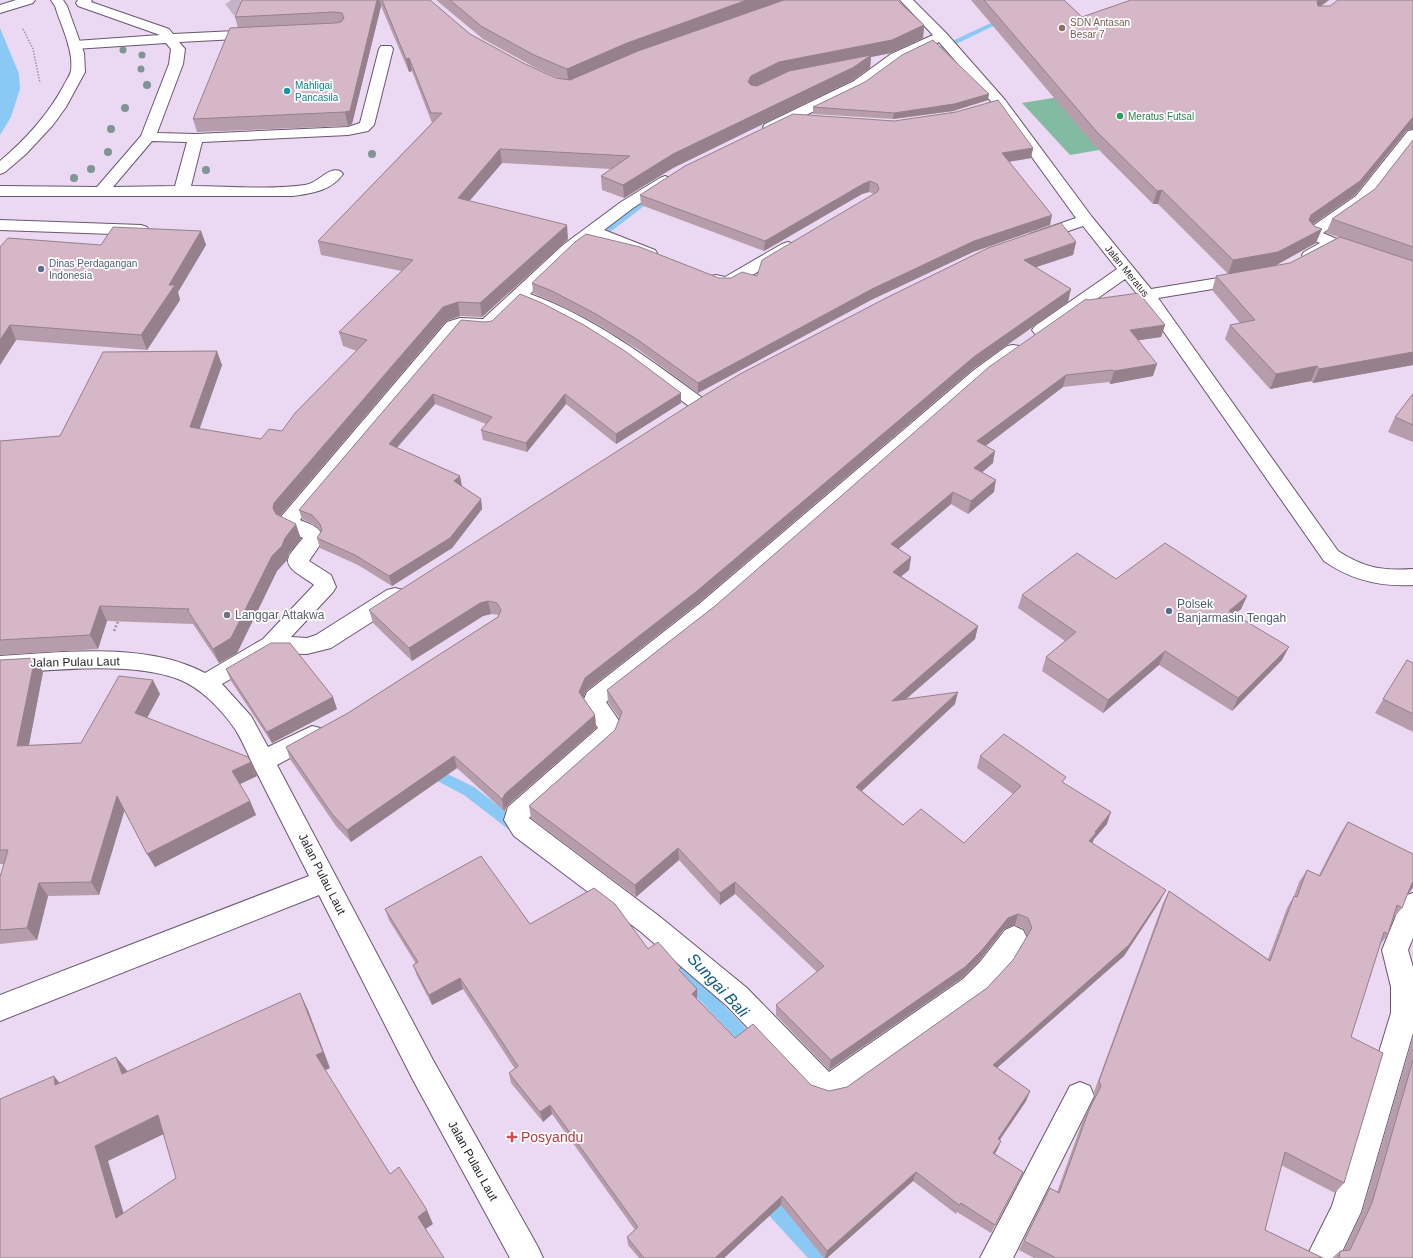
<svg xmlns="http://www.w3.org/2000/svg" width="1413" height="1258" font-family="Arial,sans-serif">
  <rect width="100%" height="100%" fill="#ebd8f2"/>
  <path fill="#82bba1" d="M 1164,80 L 1222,129 L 1070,155 L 1022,103 Z"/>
  <path fill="#8bc9f5" d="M 0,28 L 19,74 L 20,89 L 11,117 L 0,135 Z"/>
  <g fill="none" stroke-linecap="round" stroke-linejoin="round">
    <path fill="#8bc9f5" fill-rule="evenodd" d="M 1006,16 L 1010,18 L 1008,19 L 929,57 L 926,57 L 922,55 Z
      M 654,191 L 657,192 L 658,194 L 657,196 L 609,233 L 603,233 L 602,231 L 603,229 Z
      M 429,765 L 474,787 L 522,824 L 524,828 L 522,832 L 517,834 L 512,832 L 464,795 L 424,774 L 422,770 L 424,766 Z
      M 670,952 L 675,954 L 758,1041 L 761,1046 L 758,1051 L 753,1053 L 748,1051 L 665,964 L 663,959 L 665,954 Z
      M 766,1190 L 772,1192 L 825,1252 L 828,1258 L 808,1258 L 764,1210 L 758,1198 L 760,1192 Z"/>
    <path stroke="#c3b3c9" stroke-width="14" stroke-dasharray="14 7" stroke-linecap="butt" d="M 231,0 L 256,33"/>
    <defs>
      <path id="minor" d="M 16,0 L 35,0 L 33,3 L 0,13 L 0,5 Z
        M 78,0 L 92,0 L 91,2 L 169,29 L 173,34 L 256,30 L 261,31 L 263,34 L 261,37 L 256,38 L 179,42 L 185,49 L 183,64 L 157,133 L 196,134 L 348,127 L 360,123 L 379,49 L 381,46 L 391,46 L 393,49 L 374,125 L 368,131 L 348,135 L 202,142 L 191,186 C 228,186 268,190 305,185 C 319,183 327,167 340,171 L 343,174 C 331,191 312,193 293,196 L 0,196 L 0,186 L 97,187 L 141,136 L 169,64 L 171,49 L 166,43 L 75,49 L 70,48 L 68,45 L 70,42 L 75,41 L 160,35 L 78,6 L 76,3 ZM 152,141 L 187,142 L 175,186 L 113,187 Z
        M 900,0 L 913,0 L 946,33 L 1005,100 L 1092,217 L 1151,289 L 1243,274 L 1249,275 L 1251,279 L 1249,283 L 1158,298 L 1338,551 C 1364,568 1383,571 1413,569 L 1413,585 C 1380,587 1351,580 1324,561 L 1141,299 L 1125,279 L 1047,334 L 1041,335 L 1035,334 L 1032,330 L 1035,326 L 1117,269 L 1083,226 L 1042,240 L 1036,242 L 1030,240 L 1028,237 L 1030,234 L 1076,218 L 995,106 L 939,42 L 901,60 L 864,87 L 775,130 L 770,131 L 765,130 L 763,127 L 765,124 L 854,81 L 891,54 L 933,35 Z
        M 1413,130 L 1413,144 L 1368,202 L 1323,233 L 1339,240 L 1341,243 L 1339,246 C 1328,252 1316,262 1304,258 L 1302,255 L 1304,252 L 1320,243 L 1310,239 L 1305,233 L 1307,230 L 1356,196 L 1408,131 Z
        M 665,176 L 670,178 L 673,181 L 670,184 L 633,208 L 604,230 L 655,250 L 657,253 L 655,256 L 649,258 L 643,256 L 594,237 L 575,251 L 530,294 C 594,317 649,359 704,399 L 706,403 L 704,407 L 697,409 L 690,407 C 638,367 584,325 521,302 L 493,329 L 487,330 L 462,328 L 459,330 L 300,520 C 312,525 319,526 324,539 L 309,561 L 331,575 L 336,587 L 333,592 L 291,637 L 307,638 L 316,635 L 387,590 L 395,588 L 403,590 L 406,596 L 403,602 L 331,648 L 307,654 L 275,653 L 222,684 L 251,716 L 268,747 L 312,726 L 320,728 L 324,735 L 320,742 L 277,765 L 433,1060 L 538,1247 L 543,1258 L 510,1258 L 413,1080 L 319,895 L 0,1021 L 0,995 L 309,876 C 292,842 275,809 258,775 C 250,760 244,743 235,729 C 222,710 200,687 178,679 C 131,661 51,670 0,674 L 0,656 C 64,652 147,642 205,673 L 263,639 L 314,585 C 311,582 305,579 301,576 C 278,561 290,555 303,538 L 282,528 L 279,523 L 280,518 L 447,322 L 460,318 L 483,319 L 563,245 L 621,202 L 660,178 Z
        M 0,220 L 141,225 L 147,227 L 149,230 L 147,233 L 141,235 L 0,230 Z
        M 788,242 L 794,244 L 796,247 L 794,250 L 734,286 C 726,288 718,286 710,284 L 708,280 L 710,276 L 716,275 L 725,277 L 782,244 Z
        M 1013,345 L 1019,346 L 1022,350 L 1019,354 L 986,378 L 714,617 L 606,702 L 622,725 L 615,741 L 529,818 L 659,916 L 747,988 L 829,1072 L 963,979 L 980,962 L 1005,930 L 1014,926 L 1023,930 L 1027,938 C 1017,960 1000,980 983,997 L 844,1096 C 829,1102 825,1100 811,1094 L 727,1006 L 641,932 L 514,836 L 504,820 L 508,807 L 598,728 L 582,704 L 587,692 L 698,605 L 974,370 L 1007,346 Z
        M 1413,893 L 1413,938 L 1408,950 L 1413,967 L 1413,1033 L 1361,1212 L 1339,1258 L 1306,1258 L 1332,1206 L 1391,1013 L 1391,987 L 1382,950 L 1404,896 Z
        M 1080,1082 L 1090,1086 L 1094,1096 L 1013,1258 L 980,1258 L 1070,1086 Z"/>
      <path id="highway" d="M 51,0 L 63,0 L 67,6 L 84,53 L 85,72 L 66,107 L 53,125 L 26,154 L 5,172 L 0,174 L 0,161 C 25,140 47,116 63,87 C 65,82 70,76 71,71 C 74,50 61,26 55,6 Z"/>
    </defs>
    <use href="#minor" stroke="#68576e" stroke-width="2"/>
    <use href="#highway" stroke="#68576e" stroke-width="2"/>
    <path stroke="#9e90a3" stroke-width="1.5" stroke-dasharray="1.5 1.5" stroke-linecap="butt" d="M 23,29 L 33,49 L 40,83"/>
    <path stroke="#9e90a3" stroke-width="2.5" stroke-dasharray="2 2" stroke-linecap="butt" d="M 114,631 L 119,619"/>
    <use href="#minor" fill="#fff" fill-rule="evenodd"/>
    <use href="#highway" fill="#fff" fill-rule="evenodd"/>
  </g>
  <g fill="#7e9594">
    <circle cx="123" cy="50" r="3.5"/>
    <circle cx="142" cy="55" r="3.5"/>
    <circle cx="141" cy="69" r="3.5"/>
    <circle cx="147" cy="85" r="4"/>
    <circle cx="125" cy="108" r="4"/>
    <circle cx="111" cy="129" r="4"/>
    <circle cx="108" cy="152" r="4"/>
    <circle cx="372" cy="154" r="4"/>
    <circle cx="91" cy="169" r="4"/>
    <circle cx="206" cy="170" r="4"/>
    <circle cx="74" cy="178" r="4"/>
  </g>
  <path fill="#b79dab" d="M 242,0 L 430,0 L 470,34 L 523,63 L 556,78 L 560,79 L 536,68 L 483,39 L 436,0 L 897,0 L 924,25 L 923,38 L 891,53 L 871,57 L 870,68 L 853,80 L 673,168 L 624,198 L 602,190 L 601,176 L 611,169 L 502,163 L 469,201 L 568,239 L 482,317 L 460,316 L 446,321 L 280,516 L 301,539 L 289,553 L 287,560 L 277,571 L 237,653 L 219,663 L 193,624 L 107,621 L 98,649 L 0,655 L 0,441 L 60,436 L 222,365 L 199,429 L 261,439 L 282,431 L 357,351 L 343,346 L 339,332 L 402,271 L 321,255 L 318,241 L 432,123 L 412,71 L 409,72 L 381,6 L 352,124 L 348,126 L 197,132 L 193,119 L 238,28 L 235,17 Z
    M 971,0 L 1064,0 L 1082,17 L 1131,0 L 1329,0 L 1321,6 L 1407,130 L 1355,195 L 1313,224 L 1316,243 L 1273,266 L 1290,263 L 1339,237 L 1326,233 L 1332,219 L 1375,189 L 1413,140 L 1413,365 L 1313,383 L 1311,381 L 1270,389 L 1225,339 L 1230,325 L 1240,323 L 1212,290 L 1216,276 L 1228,274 L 1158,204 L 1153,204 L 1094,145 Z
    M 988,100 L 953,111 L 893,119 L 813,114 L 813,107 Z
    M 1033,148 L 1031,158 L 1009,162 L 1050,225 L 973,252 L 871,300 L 698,393 L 639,350 L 597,324 L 553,302 L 533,293 L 532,283 L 731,278 L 757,276 L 874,194 L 869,192 L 862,194 L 764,251 L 641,205 L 640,195 Z
    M 201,231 L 206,245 L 178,292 L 180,300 L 147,350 L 16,340 L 0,365 L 0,247 L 101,245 Z
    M 1076,242 L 1073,255 L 1036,267 L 1068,302 L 973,369 L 697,604 L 586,691 L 583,698 L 595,715 L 596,728 L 507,806 L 505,810 L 504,811 L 457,768 L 351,842 L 336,826 L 290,759 L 286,747 L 348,713 L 498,617 L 499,615 L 491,614 L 483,616 L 412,661 L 373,623 L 369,610 Z
    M 1088,300 L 1165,325 L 1161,337 L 1138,340 L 1153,376 L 1110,384 L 1109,382 L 1063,387 L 985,446 L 993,463 L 982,472 L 994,492 L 968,514 L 951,504 L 898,549 L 911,557 L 909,570 L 901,576 L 978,626 L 975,639 L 906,699 L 955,704 L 862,791 L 903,825 L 964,843 L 1013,794 L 977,768 L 980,756 L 1064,783 L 1107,824 L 1094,839 L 1092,843 L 1160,901 L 1124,956 L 997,1068 L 1030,1091 L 1026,1101 L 1000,1140 L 1001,1141 L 997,1150 L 995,1154 L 1023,1172 L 991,1233 L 957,1212 L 956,1214 L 913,1181 L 827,1258 L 824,1258 L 781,1205 L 724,1258 L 639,1258 L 628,1245 L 627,1237 L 635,1230 L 552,1114 L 543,1122 L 511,1083 L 509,1073 L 515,1069 L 463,989 L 432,1005 L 417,976 L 413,965 L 416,964 L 389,920 L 385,909 L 530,924 L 648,949 L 682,973 L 697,999 L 735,1038 L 811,1085 L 829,1091 L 847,1087 L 987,988 L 1013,960 L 1027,936 L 1024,929 L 1015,925 L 1004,929 L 979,961 L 962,978 L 829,1070 L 776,1015 L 776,1005 L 817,972 L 735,894 L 720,905 L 679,860 L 636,897 L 531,818 L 529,806 L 615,730 L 620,719 L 608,702 L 607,690 L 715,606 Z
    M 461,320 L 681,403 L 616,444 L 566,404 L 527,452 L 483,440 L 481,430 L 486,424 L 435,404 L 397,448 L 460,476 L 461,486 L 481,499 L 482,509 L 452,548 L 392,586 L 358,565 L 320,548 L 317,538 L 321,532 L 315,525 L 302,519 L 299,510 Z
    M 1413,394 L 1413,442 L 1388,432 L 1395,417 Z
    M 1116,579 L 1247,596 L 1241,609 L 1235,614 L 1282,660 L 1232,711 L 1159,665 L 1103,713 L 1042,671 L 1046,657 L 1065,641 L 1018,608 L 1022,595 Z
    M 35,658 L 43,672 L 29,745 L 81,743 L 160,694 L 147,718 L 251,762 L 257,776 L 240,784 L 250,801 L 256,815 L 155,867 L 124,810 L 99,895 L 48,896 L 37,940 L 0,944 L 0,877 L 4,864 L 0,864 L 0,660 Z
    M 1407,660 L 1413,663 L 1413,732 L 1375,713 Z
    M 226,669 L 337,709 L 272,743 L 231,681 Z
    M 1348,822 L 1413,854 L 1413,887 L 1409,893 L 1408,893 L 1402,908 L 1392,920 L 1388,934 L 1380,945 L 1351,1037 L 1344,1183 L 1335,1193 L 1281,1165 L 1265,1230 L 1323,1258 L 1034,1258 L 1019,1250 L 1045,1197 L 1057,1192 L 1083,1120 L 1095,1097 L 1094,1092 L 1163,903 L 1169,891 L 1268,959 L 1287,908 L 1294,896 L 1299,882 L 1307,870 L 1319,875 L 1340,834 Z
    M 1413,1037 L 1413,1258 L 1332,1258 L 1340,1251 L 1344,1250 L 1362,1212 Z"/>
  <path fill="#95808b" d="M 377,0 L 380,0 L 381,6 L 352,124 L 348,126 L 345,112 Z
    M 747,0 L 787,0 L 568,82 L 567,69 L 627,43 Z
    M 1318,0 L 1329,0 L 1314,11 Z
    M 924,25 L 923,38 L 891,53 L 871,57 L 870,68 L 853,80 L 673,168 L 624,198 L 623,185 L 673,154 L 868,57 L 779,76 L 750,90 L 748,82 L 751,76 L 779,62 Z
    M 409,58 L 412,71 L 409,72 L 406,59 Z
    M 989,94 L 988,100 L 953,111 L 893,119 L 894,113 Z
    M 1412,117 L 1413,117 L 1413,129 L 1407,130 L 1355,195 L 1306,229 L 1311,215 Z
    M 1033,148 L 1031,158 L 1000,163 L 1002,153 Z
    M 500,149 L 502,163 L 460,212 L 458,198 Z
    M 870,181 L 869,192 L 862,194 L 764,251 L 765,241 L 863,184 Z
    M 1162,190 L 1158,204 L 1153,204 L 1157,191 Z
    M 1052,215 L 1050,225 L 973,252 L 871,300 L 698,393 L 698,383 L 872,289 L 974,241 Z
    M 567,225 L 568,239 L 482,317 L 480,303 Z
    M 1322,229 L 1316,243 L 1273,267 L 1228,274 L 1233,260 Z
    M 201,231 L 206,245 L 178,292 L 180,300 L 147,350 L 141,335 L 169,285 Z
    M 1076,242 L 1073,255 L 1021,272 L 1024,260 Z
    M 1071,289 L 1068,302 L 973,369 L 697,604 L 586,691 L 581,705 L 579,692 L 585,678 L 975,356 Z
    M 458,302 L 460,316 L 446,321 L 279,517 L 278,523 L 273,508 L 274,503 L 443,307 Z
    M 10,325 L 16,340 L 0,365 L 0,340 Z
    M 1165,325 L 1161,337 L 1127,342 L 1130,330 Z
    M 217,351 L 222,365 L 195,442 L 190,427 Z
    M 1413,352 L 1413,365 L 1313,383 L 1319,369 Z
    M 1157,364 L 1153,376 L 1110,384 L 1114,371 Z
    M 1317,366 L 1311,381 L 1270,389 L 1276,374 Z
    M 1066,375 L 1063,387 L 975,454 L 977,441 Z
    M 681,393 L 681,403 L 616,444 L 616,434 Z
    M 433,394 L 435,404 L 391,454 L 389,444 Z
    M 565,394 L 566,404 L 527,452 L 526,443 Z
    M 995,451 L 993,463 L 972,481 L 974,468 Z
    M 460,476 L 462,486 L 456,491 L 454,481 Z
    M 996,480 L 994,492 L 968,514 L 971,501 Z
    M 953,492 L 951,504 L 889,557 L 891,544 Z
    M 481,499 L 482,509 L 452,548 L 392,586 L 389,576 Z
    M 296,524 L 301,539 L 289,553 L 287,560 L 277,571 L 237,653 L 219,663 L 213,649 L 272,556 L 285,538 Z
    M 911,557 L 909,570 L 892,584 L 893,572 Z
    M 1247,596 L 1241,609 L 1223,624 L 1229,611 Z
    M 488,601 L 491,614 L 483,616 L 412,661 L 409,648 L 480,603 Z
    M 100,606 L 107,621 L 98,649 L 90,635 Z
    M 978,626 L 975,639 L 890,713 L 892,701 Z
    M 1289,647 L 1282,660 L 1232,711 L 1238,698 Z
    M 1165,651 L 1159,665 L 1103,713 L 1108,700 Z
    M 35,658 L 43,672 L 26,760 L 17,746 Z
    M 153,680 L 160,694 L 142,727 L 135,713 Z
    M 958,692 L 955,704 L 854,798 L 856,787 Z
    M 333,697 L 337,709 L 272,743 L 267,732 Z
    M 595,715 L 596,728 L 507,806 L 505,810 L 504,811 L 502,799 L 505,794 Z
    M 454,756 L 457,768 L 351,842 L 347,830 Z
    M 251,762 L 257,776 L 238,785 L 232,771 Z
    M 117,796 L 125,809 L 99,895 L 91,882 Z
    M 250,801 L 256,815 L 155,867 L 147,854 Z
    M 1111,812 L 1107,824 L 1094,839 L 1092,844 L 1089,841 L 1095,832 Z
    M 678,848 L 679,860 L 636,897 L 635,885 Z
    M 735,882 L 735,894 L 720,905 L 720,893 Z
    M 39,883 L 48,896 L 37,940 L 27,928 Z
    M 1412,883 L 1413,883 L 1413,887 L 1409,893 L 1403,895 Z
    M 1166,890 L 1160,901 L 1124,956 L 989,1075 L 993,1065 Z
    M 1018,914 L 1015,925 L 1004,929 L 979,961 L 962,978 L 829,1070 L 831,1060 L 1008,918 Z
    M 460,978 L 463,989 L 432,1005 L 429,995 Z
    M 697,989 L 697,1000 L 692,994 Z
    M 300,993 L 308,1010 L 330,1068 L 324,1071 L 316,1055 Z
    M 116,1057 L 129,1073 L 122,1074 Z
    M 54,1076 L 67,1092 L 55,1085 Z
    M 1030,1091 L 1026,1101 L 994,1148 L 998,1139 Z
    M 550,1105 L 552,1114 L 543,1122 L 540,1112 Z
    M 158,1115 L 170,1131 L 108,1161 L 129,1231 L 116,1218 L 95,1146 Z
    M 1001,1141 L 997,1150 L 989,1163 L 993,1153 Z
    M 916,1172 L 913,1181 L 827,1258 L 825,1258 L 827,1251 Z
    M 782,1196 L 781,1205 L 724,1258 L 715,1258 Z
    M 427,1210 L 433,1224 L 424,1230 L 418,1217 Z"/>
  <path fill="#d5b7c7" stroke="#95808b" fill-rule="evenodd" d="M 242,0 L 377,0 L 350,111 L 345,112 L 193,119 L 230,28 L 335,23 L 341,22 L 344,18 L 342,13 L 335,12 L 235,17 Z
    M 382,0 L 430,0 L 470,34 L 523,63 L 556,78 L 570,80 L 638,51 L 784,0 L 897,0 L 924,25 L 892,40 L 779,62 L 751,76 L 748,82 L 751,85 L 757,86 L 789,71 L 871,55 L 854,67 L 673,154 L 623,185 L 601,176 L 630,156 L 500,149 L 458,198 L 567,225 L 480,303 L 458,302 L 443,307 L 274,503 L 273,508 L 276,514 L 296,524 L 285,538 L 282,546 L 272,556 L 231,638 L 213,649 L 188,611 L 189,609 L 100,606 L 90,635 L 0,640 L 0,441 L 60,436 L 103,352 L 217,351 L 190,427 L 261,439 L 269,429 L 282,431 L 295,413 L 367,340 L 339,332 L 413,260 L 318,241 L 442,113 L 431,113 L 409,58 L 406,59 Z
    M 450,0 L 747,0 L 627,43 L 567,69 L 534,55 L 481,26 Z
    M 984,0 L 1064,0 L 1082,17 L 1131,0 L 1318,0 L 1317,2 L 1318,6 L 1330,6 L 1338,0 L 1413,0 L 1413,117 L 1360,181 L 1311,215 L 1309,220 L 1314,226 L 1322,229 L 1278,252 L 1233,260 L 1162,190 L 1157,191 L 1097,132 Z
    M 933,40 L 989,94 L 954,104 L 894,113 L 813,107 L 865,82 L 902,55 Z
    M 998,100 L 1033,148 L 1002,153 L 1052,215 L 974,241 L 872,289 L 698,383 L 638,340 L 596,314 L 552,291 L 532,283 L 575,242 L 586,234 L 640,247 L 719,278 L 731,278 L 742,272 L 757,276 L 762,260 L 877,192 L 879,189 L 877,184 L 870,181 L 863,184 L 765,241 L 640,195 L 685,166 L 793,114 L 894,121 L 956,112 Z
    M 1413,140 L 1413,247 L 1332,219 L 1375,189 Z
    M 1061,223 L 1076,242 L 1024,260 L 1071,289 L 975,356 L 697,591 L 585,678 L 579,692 L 595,715 L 505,794 L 503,798 L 502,799 L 454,756 L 347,830 L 332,814 L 286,747 L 348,713 L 498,617 L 501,610 L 497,603 L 488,601 L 480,603 L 409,648 L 369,610 L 705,395 L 740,374 L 886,298 L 988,248 Z
    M 113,227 L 201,231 L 169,285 L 175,285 L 141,335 L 10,325 L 0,340 L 0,247 L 8,238 L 101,245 Z
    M 1340,237 L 1413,261 L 1413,352 L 1319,369 L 1317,366 L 1276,374 L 1230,325 L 1255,320 L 1216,276 L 1290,263 Z
    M 1139,293 L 1165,325 L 1130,330 L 1157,364 L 1114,371 L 1113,370 L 1066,375 L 977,441 L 995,451 L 974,468 L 996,480 L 971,501 L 953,492 L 891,544 L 911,557 L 893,572 L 978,626 L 892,701 L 958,692 L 856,787 L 903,825 L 921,809 L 964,843 L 1021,786 L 980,756 L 1004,734 L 1066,777 L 1062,782 L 1111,812 L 1095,832 L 1096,833 L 1089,841 L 1166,890 L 1129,945 L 993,1065 L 1030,1091 L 998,1139 L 1001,1141 L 993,1153 L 1023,1172 L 995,1225 L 961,1203 L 959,1205 L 916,1172 L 827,1251 L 782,1196 L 715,1258 L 644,1258 L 627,1237 L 638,1227 L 550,1105 L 540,1112 L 509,1073 L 518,1066 L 460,978 L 429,995 L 413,965 L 418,962 L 385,909 L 481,856 L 530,924 L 594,888 L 615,904 L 648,949 L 658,942 L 681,968 L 679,970 L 697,989 L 692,994 L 735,1038 L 753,1024 L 811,1085 L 829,1091 L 847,1087 L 987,988 L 1013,960 L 1032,928 L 1028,918 L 1018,914 L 1008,918 L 982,950 L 965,967 L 831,1060 L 776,1005 L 824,966 L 735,882 L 720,893 L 678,848 L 635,885 L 529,806 L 615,730 L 622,712 L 607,690 L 715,606 L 989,367 L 1086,299 L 1088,300 Z
    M 520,294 L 542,303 L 584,325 L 625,351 L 681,393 L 616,434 L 565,394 L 526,443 L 481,430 L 492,417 L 433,394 L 389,444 L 460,476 L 454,481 L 481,499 L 450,538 L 389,576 L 355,555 L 317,538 L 322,530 L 320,524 L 312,515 L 299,510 L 461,320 L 485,322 L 492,321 Z
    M 1413,394 L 1413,425 L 1395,417 Z
    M 1165,543 L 1247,596 L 1229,611 L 1289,647 L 1238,698 L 1165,651 L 1108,700 L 1046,657 L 1076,632 L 1022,595 L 1077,553 L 1116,579 Z
    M 271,643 L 290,643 L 333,697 L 267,732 L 226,669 Z
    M 35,658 L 17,746 L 81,743 L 119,676 L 153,680 L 135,713 L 248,757 L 251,762 L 232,771 L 250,801 L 147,854 L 117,796 L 91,882 L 39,883 L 27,928 L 0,930 L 0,877 L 8,850 L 0,850 L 0,660 Z
    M 1407,660 L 1413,663 L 1413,714 L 1383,699 Z
    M 1348,822 L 1413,854 L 1413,883 L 1412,883 L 1402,908 L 1397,905 L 1388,934 L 1384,932 L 1351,1037 L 1383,1053 L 1344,1183 L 1285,1152 L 1265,1230 L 1323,1258 L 1056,1258 L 1024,1241 L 1050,1188 L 1059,1193 L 1089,1110 L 1101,1086 L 1099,1081 L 1169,891 L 1270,961 L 1294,896 L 1297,897 L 1307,870 L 1320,876 Z
    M 300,993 L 323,1052 L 316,1055 L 390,1174 L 399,1167 L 427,1210 L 418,1217 L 444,1258 L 0,1258 L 0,1099 L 54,1076 L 55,1085 L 116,1057 L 122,1074 ZM 158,1115 L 176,1178 L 116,1218 L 95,1146 Z
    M 1413,1060 L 1413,1258 L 1339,1258 L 1340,1251 L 1350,1250 L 1372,1203 Z"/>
  <circle fill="#8d6e63" stroke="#fff" stroke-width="1.5" cx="1062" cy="28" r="4"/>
  <circle fill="#0f9aa8" stroke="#fff" stroke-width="1.5" cx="287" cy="91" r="4"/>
  <circle fill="#2e9e5b" stroke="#fff" stroke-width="1.5" cx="1120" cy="116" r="4"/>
  <g fill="#5c6f8a" stroke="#fff" stroke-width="1.5">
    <circle cx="41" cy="269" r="4"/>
    <circle cx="1169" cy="611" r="4"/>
  </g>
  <circle fill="#6b7280" stroke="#fff" stroke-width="1.5" cx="227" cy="615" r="4"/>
  <path fill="#e0444e" stroke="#fff" stroke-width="1.5" d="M510 1131h4v4h4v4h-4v4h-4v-4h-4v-4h4z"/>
  <g text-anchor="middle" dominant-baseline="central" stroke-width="3.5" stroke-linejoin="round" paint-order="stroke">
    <g font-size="10" fill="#785e54" stroke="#fff" text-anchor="start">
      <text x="1070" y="22">SDN Antasan<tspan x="1070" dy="12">Besar 7</tspan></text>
    </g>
    <g font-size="10" fill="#0d838f" stroke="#fff" text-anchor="start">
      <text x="295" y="85">Mahligai<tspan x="295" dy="12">Pancasila</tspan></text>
    </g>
    <g font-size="10" fill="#27864d" stroke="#fff" text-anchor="start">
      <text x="1128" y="116">Meratus Futsal</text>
    </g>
    <g font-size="10" fill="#4e5e75" stroke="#fff" text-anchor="start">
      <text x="49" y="263">Dinas Perdagangan<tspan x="49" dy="12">Indonesia</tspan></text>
    </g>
    <g font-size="10" fill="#241d26" stroke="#fff">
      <text transform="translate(1127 271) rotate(51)">Jalan Meratus</text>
    </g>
    <g font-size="12" fill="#4e5e75" stroke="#fff" text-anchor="start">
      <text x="1177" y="604">Polsek<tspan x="1177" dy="14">Banjarmasin Tengah</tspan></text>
    </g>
    <g font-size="12" fill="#5b616d" stroke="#fff" text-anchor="start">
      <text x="235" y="615">Langgar Attakwa</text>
    </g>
    <g font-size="12" fill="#241d26" stroke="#fff">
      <text transform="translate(75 662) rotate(-1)">Jalan Pulau Laut</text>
      <text transform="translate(322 874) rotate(63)">Jalan Pulau Laut</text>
      <text transform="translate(473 1161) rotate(61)">Jalan Pulau Laut</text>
    </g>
    <g font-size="14" fill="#be3a42" stroke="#fff" text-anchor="start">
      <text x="521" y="1137">Posyandu</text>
    </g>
    <g font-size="16" font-style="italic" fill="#0d5882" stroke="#fff">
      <text transform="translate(718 985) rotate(47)">Sungai Bali</text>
    </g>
  </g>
</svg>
